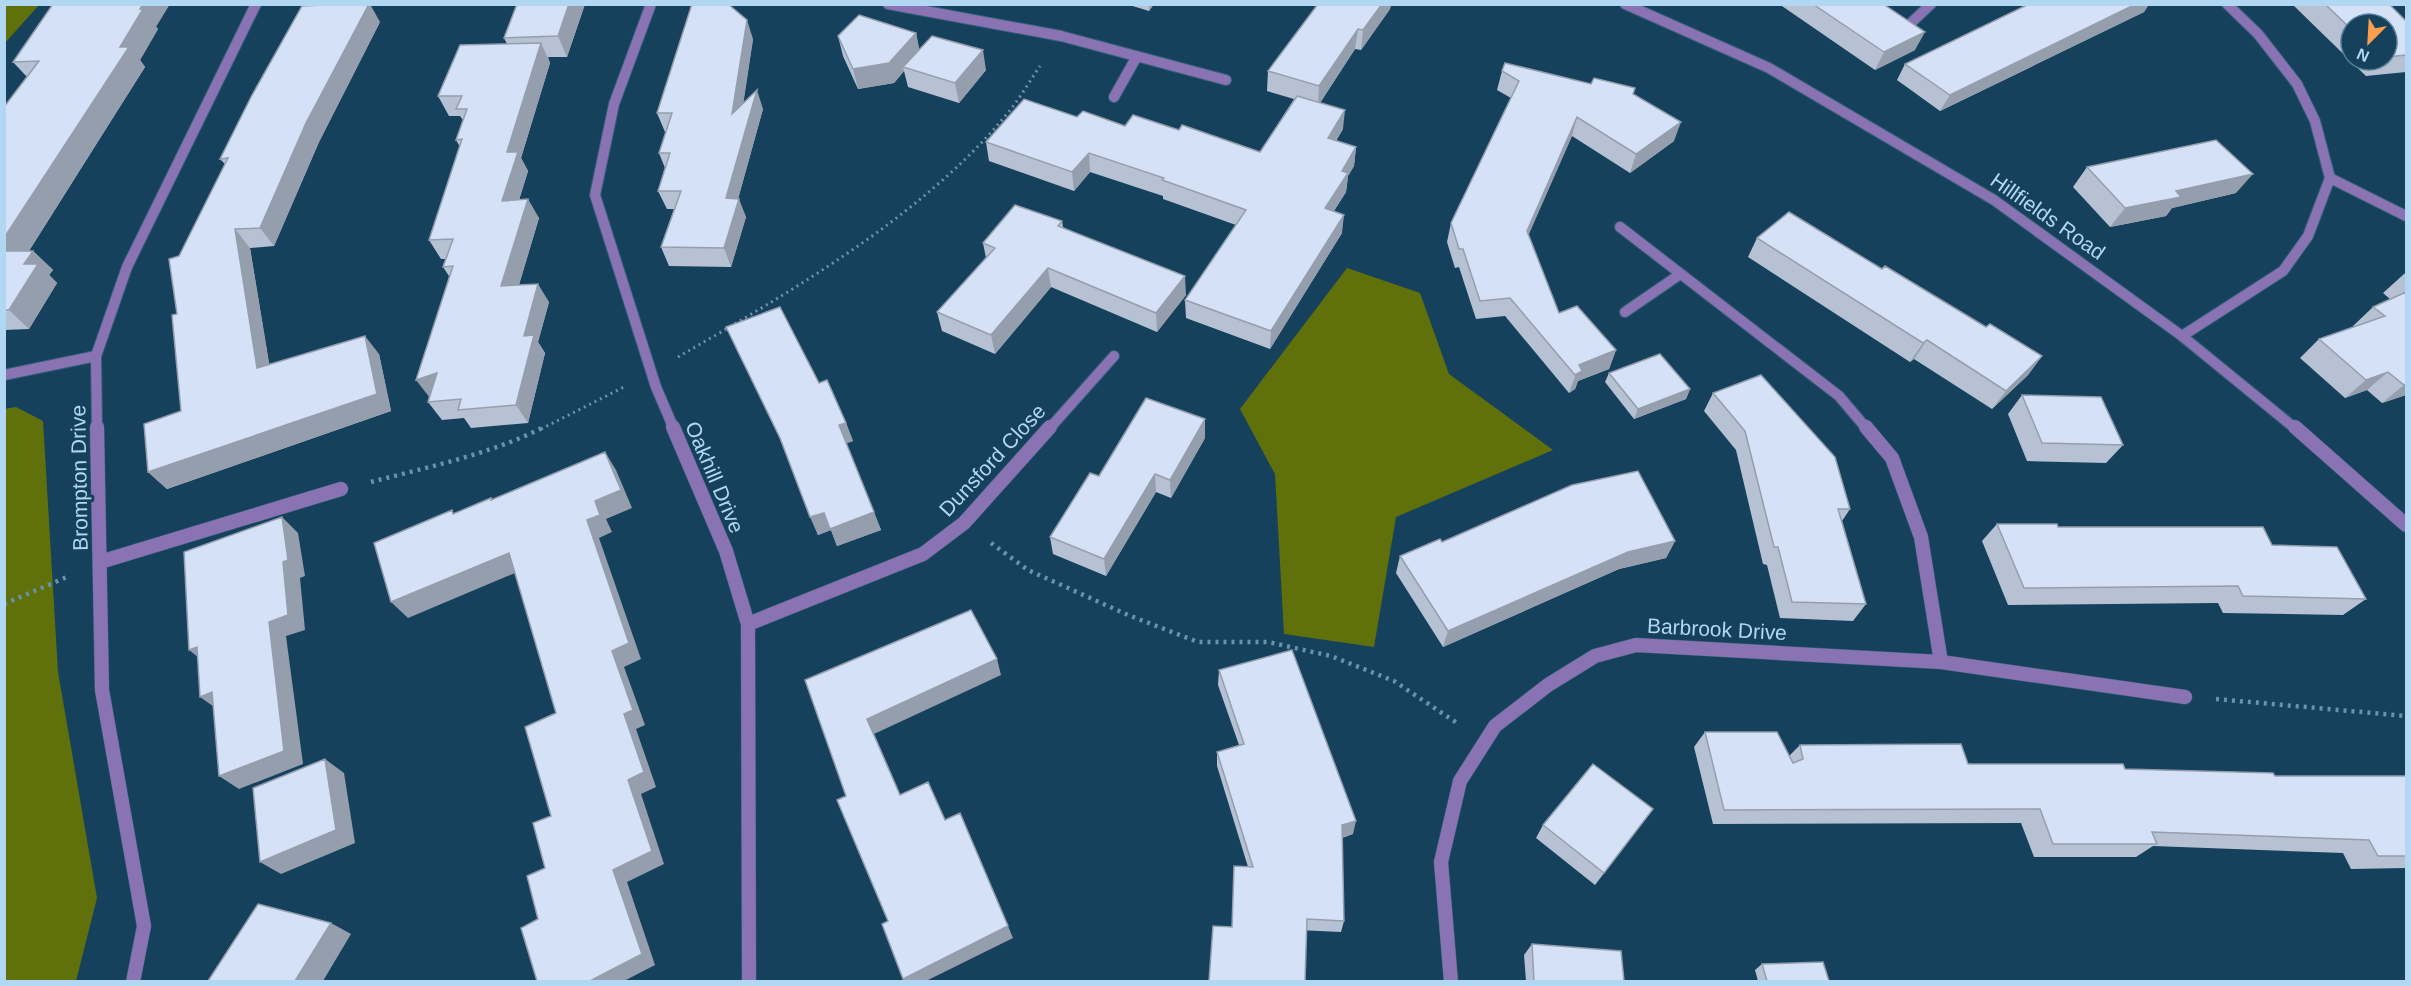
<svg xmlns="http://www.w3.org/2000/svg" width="2411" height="986" font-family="Arial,sans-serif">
  <rect width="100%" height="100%" fill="#16415c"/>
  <path fill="#60710c" d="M 5,4 L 39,5 L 5,43 L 4,5 Z
    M 1347,268 L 1420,293 L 1449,374 L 1553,450 L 1396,517 L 1374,647 L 1284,634 L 1275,474 L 1240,409 Z
    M 16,407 L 43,421 L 58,672 L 97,898 L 76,981 L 5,981 L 4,409 Z"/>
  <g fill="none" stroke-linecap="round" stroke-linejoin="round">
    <defs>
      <path id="service" d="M 100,562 L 341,489"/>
      <path id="minor-far1" d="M 651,4 L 614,104 L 595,195 L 656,387 L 674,429
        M 888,4 L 1061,36 L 1226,80
        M 1911,23 L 1931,4
        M 1114,97 L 1136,58
        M 2330,178 L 2406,216
        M 1620,227 L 1839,396 L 1867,429
        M 1625,312 L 1679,275
        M 2182,336 L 2283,271 L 2308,236 L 2330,178 L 2315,121 L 2297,84 L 2258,34 L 2227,4
        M 4,375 L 96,356
        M 97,429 L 96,356 L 127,267 L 256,4
        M 1049,429 L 1114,356"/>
      <path id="minor" d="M 97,427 L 102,690 L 144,926 L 133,982
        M 673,427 L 726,551 L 748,624 L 749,982
        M 1866,427 L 1892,458 L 1921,537 L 1941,662
        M 748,624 L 923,554 L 964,523 L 1050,427
        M 1451,982 L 1441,862 L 1460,781 L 1495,726 L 1548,685 L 1595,656 L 1636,645 L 1941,662 L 2185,697"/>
      <path id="tertiary-far1" d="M 1625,4 L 1769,68 L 1994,200 L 2182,336 L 2296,429"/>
      <path id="tertiary" d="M 2295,427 L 2406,525"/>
    </defs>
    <use href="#service" stroke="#355f7a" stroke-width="15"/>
    <use href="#minor-far1" stroke="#355f7a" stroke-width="12"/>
    <use href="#minor" stroke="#355f7a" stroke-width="15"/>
    <use href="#tertiary-far1" stroke="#355f7a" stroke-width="12"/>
    <use href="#tertiary" stroke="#355f7a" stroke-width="15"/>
    <path stroke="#6992ad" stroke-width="3" stroke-dasharray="2 4" stroke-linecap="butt" d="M 678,357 C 790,292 923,216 1006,115 C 1019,100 1029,82 1040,66
      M 541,429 L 624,387"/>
    <path stroke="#6992ad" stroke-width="4.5" stroke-dasharray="3 5" stroke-linecap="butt" d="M 371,482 C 428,467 491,454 544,427
      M 991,543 L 1028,570 L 1128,615 L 1198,642 L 1268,642 L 1331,656 L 1394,681 L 1457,723
      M 4,604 L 67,577
      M 2216,699 L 2406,716"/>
    <use href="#service" stroke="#8973b3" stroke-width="14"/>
    <use href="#minor-far1" stroke="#8973b3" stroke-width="10"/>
    <use href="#minor" stroke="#8973b3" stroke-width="14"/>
    <use href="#tertiary-far1" stroke="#8973b3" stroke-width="10"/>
    <use href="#tertiary" stroke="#8973b3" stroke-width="14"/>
  </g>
  <path fill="#b6c2d4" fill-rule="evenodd" d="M 585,4 L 567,57 L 548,57 L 550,63 L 521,158 L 528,171 L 519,200 L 539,218 L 519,285 L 549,302 L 538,342 L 545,353 L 528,423 L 471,428 L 464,418 L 442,420 L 428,402 L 449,276 L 443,267 L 446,259 L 441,259 L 429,240 L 460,147 L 456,140 L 463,120 L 460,116 L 449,116 L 438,96 L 507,44 L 504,38 Z
    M 1126,4 L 1154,4 L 1149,11 Z
    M 1318,4 L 1391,4 L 1390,9 L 1361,50 L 1355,49 L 1320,103 L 1343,129 L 1336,141 L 1356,147 L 1354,166 L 1348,176 L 1346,192 L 1334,211 L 1342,233 L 1270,349 L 1186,318 L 1185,300 L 1236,225 L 1163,199 L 1163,196 L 1090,172 L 1074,191 L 989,161 L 986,142 L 1077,117 L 1125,126 L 1179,130 L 1260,152 L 1294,99 L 1267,91 L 1268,71 Z
    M 1779,4 L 1883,4 L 1915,50 L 1875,70 Z
    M 2029,4 L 2149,4 L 2144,12 L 1940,111 L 1897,80 L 1905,64 Z
    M 2292,4 L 2389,4 L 2406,21 L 2406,72 L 2366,76 ZM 2351,24 L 2387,24 L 2387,60 L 2351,60 Z
    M 380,22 L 319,142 L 274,246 L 250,248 L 269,364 L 379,354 L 391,411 L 167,489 L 148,472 L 181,411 L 177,314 L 179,256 L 225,164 L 220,159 Z
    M 156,27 L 158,29 L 140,60 L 145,67 L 29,251 L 33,251 L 53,270 L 49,275 L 57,283 L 29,329 L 4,330 L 4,107 L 27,77 L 13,62 Z
    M 916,33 L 919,49 L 986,70 L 959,103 L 908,87 L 904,71 L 894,83 L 858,89 L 843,56 L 838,36 Z
    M 753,39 L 743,103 L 763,109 L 738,199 L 746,217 L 731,267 L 669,266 L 661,247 L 674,209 L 667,209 L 658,191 L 665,168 L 659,153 L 666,132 L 665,132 L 657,113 Z
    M 1502,71 L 1591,84 L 1634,94 L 1674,141 L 1630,173 L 1572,136 L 1528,235 L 1559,313 L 1616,350 L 1609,369 L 1578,381 L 1575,389 L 1569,393 L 1505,316 L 1476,319 L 1459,267 L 1455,268 L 1447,242 L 1451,223 L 1511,98 L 1497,90 Z
    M 2087,167 L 2236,193 L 2172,208 L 2166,216 L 2110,227 L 2073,187 Z
    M 1062,221 L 1063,227 L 1186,295 L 1157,332 L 1051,287 L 995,354 L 942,331 L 937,312 L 986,258 L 983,243 Z
    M 1757,238 L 1882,269 L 1986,327 L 2042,356 L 2028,375 L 1992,409 L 1914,359 L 1910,362 L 1748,257 Z
    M 2406,273 L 2406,395 L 2382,403 L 2367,390 L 2345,398 L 2300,358 L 2319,339 L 2354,327 L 2353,326 L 2373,307 L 2390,299 L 2383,293 L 2404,274 Z
    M 726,327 L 819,383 L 846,423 L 853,441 L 846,443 L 881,530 L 837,546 L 831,530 L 818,535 L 784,447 Z
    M 1609,373 L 1690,389 L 1686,399 L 1634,419 L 1605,382 Z
    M 1713,393 L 1850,509 L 1842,521 L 1866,604 L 1853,621 L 1780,618 L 1767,565 L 1763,564 L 1736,450 L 1704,411 Z
    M 2022,395 L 2123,445 L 2106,463 L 2027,461 L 2008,414 Z
    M 1205,438 L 1171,498 L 1156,492 L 1106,576 L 1053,554 L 1050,537 L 1099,476 Z
    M 1997,524 L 2058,527 L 2272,545 L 2366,599 L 2343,615 L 2223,613 L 2218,603 L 2008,605 L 1982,541 Z
    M 1675,541 L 1666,558 L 1619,569 L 1443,647 L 1396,573 L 1400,556 L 1442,542 Z
    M 1219,670 L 1353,834 L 1342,838 L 1344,921 L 1341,932 L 1232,927 L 1248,867 L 1217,766 L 1217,752 L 1239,745 L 1218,685 Z
    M 1705,732 L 1789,756 L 1800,745 L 1968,764 L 2125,769 L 2275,776 L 2406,776 L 2406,868 L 2351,869 L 2343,853 L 2153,846 L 2136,857 L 2034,857 L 2021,823 L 1713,824 L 1694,747 Z
    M 1653,809 L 1595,885 L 1536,838 L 1543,825 Z
    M 1532,944 L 1624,981 L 1526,981 L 1524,955 Z
    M 1762,964 L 1829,981 L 1758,981 L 1755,970 Z"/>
  <path fill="#949eac" d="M 143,4 L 170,4 L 156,27 L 158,29 L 140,60 L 145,67 L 16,271 L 4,260 L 4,238 L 120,47 Z
    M 369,4 L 370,4 L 380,22 L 319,142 L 274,246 L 260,228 L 306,123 Z
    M 569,4 L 585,4 L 567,57 L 558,36 Z
    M 1149,4 L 1154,4 L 1149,11 Z
    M 1382,4 L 1391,4 L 1390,9 L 1361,50 L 1363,30 Z
    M 2136,4 L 2149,4 L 2144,12 L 1940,111 L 1950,95 Z
    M 747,20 L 753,39 L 739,133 L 732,114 Z
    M 1358,29 L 1355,49 L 1318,106 L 1319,86 Z
    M 1925,32 L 1915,50 L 1875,70 L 1884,52 Z
    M 916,33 L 920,53 L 903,67 L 904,71 L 894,83 L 858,89 L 853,69 Z
    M 541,43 L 550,63 L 521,158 L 528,171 L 513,220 L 502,201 L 507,152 Z
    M 983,50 L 986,70 L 959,103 L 955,83 Z
    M 757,90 L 763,109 L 733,217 L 726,198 Z
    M 1345,110 L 1343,129 L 1326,157 L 1328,138 Z
    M 1577,117 L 1572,136 L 1522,250 L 1527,231 Z
    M 1681,122 L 1674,141 L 1630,173 L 1636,154 Z
    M 1356,147 L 1354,166 L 1348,176 L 1346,192 L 1323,227 L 1325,208 L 1342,171 Z
    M 1089,153 L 1090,172 L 1074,191 L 1072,172 Z
    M 2253,174 L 2236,193 L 2172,208 L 2166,216 L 2110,227 L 2125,208 L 2176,191 Z
    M 528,199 L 539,218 L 513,304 L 501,286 Z
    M 739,199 L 746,217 L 731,267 L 724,248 Z
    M 1344,215 L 1342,233 L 1270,349 L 1271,331 Z
    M 235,229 L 250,248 L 273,386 L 257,368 Z
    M 33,251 L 53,270 L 49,275 L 57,283 L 29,329 L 9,310 L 24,264 Z
    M 1048,268 L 1051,287 L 995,354 L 991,335 Z
    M 1185,276 L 1186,295 L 1157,332 L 1156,313 Z
    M 538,284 L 549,302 L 538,342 L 545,353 L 528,423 L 516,405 L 524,336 Z
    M 365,336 L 379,354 L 391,411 L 167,489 L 148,472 Z
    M 1927,340 L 1914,359 L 1910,362 L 1923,343 Z
    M 1616,350 L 1609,369 L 1578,381 L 1575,389 L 1569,393 L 1579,365 Z
    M 2042,356 L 2028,375 L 1992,409 L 2006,391 Z
    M 2388,372 L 2367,390 L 2345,398 L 2366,380 Z
    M 437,373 L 430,398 L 416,380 Z
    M 2406,384 L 2406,395 L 2382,403 L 2404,385 Z
    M 1690,389 L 1686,399 L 1634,419 L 1638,409 Z
    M 1205,419 L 1205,438 L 1171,498 L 1170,480 Z
    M 846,423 L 853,441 L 845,444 L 839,425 Z
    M 605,452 L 616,470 L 632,508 L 606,519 L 612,532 L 599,538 L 641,659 L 624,667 L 645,725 L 636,729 L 656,787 L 641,794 L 664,864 L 627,882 L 655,965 L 624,981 L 590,981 L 613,870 L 628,780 L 624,714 L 587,520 L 595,501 Z
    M 1155,474 L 1156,492 L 1106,576 L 1104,559 Z
    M 874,512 L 881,530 L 837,546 L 831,530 L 818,535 L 810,517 L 824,513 Z
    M 282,517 L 298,533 L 305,576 L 300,578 L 305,630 L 286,636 L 303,764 L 239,789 L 219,776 L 269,622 L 283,562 Z
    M 1675,541 L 1666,558 L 1619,569 L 1443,647 L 1448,631 L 1628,552 Z
    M 509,553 L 522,570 L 408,618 L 391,602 Z
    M 197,647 L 208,665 L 189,650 Z
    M 997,659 L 1001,675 L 874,734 L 907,809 L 867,719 Z
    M 212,692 L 220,711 L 200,697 Z
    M 325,759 L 344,773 L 355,843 L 281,874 L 260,862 Z
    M 1356,821 L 1353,834 L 1339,838 L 1342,825 Z
    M 331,923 L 351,934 L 323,981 L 295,981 Z
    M 1008,926 L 1013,938 L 926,981 L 904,981 L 903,979 Z"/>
  <path fill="#d4e1f6" stroke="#949eac" stroke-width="1.5" d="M 53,4 L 143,4 L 140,9 L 143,9 L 120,47 L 129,47 L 4,238 L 4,107 L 39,61 L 13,62 Z
    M 344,4 L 369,4 L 306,123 L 260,228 L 235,229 L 257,368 L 365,336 L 377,394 L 148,472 L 144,424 L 181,411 L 172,315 L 177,314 L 169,259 L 179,256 L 228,158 L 220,159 L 251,97 L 302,6 Z
    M 517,4 L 569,4 L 558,36 L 504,38 Z
    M 692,4 L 728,4 L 747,20 L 732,114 L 757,90 L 726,198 L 739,199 L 724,248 L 661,247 L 681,191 L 658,191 L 670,153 L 659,153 L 672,113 L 657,113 Z
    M 1318,4 L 1382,4 L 1363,30 L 1358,29 L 1319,86 L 1268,71 Z
    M 1813,4 L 1883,4 L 1925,32 L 1884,52 Z
    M 2029,4 L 2136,4 L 1950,95 L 1905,64 Z
    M 2325,4 L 2389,4 L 2406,21 L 2406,55 L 2387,57 L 2387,24 L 2351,24 L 2351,29 Z
    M 859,15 L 916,33 L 889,63 L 853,69 L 838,36 Z
    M 932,36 L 983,50 L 955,83 L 903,67 Z
    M 541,43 L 507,152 L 518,152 L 502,201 L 528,199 L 501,286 L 538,284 L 524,336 L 534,335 L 516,405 L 458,410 L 461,399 L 428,402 L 437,373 L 416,380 L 453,266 L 443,267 L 453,239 L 429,240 L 462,139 L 456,140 L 467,109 L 456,109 L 462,96 L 438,96 L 460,45 Z
    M 1505,63 L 1591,84 L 1594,78 L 1635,88 L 1633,94 L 1681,122 L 1636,154 L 1577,117 L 1527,231 L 1559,313 L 1577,306 L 1616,350 L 1579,365 L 1582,371 L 1575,375 L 1510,298 L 1480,301 L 1463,249 L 1459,249 L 1451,223 L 1519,81 L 1502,71 Z
    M 1297,96 L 1345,110 L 1328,138 L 1356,147 L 1342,171 L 1348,173 L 1325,208 L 1344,215 L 1271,331 L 1185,300 L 1246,210 L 1162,180 L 1164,178 L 1089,153 L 1072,172 L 986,142 L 1024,99 L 1077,117 L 1083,111 L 1125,126 L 1133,115 L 1179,130 L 1182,125 L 1260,152 Z
    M 2216,140 L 2253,174 L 2176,191 L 2181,197 L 2125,208 L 2087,167 Z
    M 1015,205 L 1062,221 L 1058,226 L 1185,276 L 1156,313 L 1048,268 L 991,335 L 937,312 L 995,248 L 983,243 Z
    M 1789,212 L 1882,269 L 1885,266 L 1986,327 L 1990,324 L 2042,356 L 2006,391 L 1927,340 L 1923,343 L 1757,238 Z
    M 4,251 L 33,251 L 24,264 L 38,264 L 9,310 L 4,310 Z
    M 2406,292 L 2406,384 L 2404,385 L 2388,372 L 2366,380 L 2319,339 L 2385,316 L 2373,307 Z
    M 780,307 L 819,383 L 827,380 L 846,423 L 839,425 L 874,512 L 830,529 L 824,513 L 810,517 L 780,438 L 726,327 Z
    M 1660,354 L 1690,389 L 1638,409 L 1609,373 Z
    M 1761,375 L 1835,457 L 1850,509 L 1838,509 L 1866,604 L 1792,602 L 1778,547 L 1774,547 L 1745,431 L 1713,393 Z
    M 2022,395 L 2101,397 L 2123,445 L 2042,443 Z
    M 1146,398 L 1205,419 L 1170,480 L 1155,474 L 1104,559 L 1050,537 L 1090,473 L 1099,476 Z
    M 605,452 L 621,490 L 595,501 L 600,515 L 587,520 L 629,643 L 612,651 L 633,710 L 624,714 L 644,772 L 628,780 L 652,851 L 613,870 L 642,954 L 590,981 L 537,981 L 521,928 L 538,919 L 527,876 L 545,868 L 533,823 L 551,816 L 525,727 L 556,713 L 509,553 L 391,602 L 374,543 L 452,510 L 453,514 L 491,498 L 491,500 Z
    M 1638,471 L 1675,541 L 1628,552 L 1448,631 L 1400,556 L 1440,539 L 1442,542 L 1572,485 Z
    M 282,517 L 288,560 L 283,562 L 288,615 L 269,622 L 284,751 L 219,776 L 212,692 L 200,697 L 197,647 L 189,650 L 184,552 Z
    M 1997,524 L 2057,524 L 2058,527 L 2263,527 L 2272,545 L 2337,547 L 2366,599 L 2243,596 L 2238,586 L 2024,588 Z
    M 971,610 L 997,659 L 867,719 L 900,795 L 928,782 L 945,820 L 960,813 L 1008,926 L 903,979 L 882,924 L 888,921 L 837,800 L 846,796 L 805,680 Z
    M 1292,650 L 1356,821 L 1342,825 L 1344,921 L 1307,919 L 1305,981 L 1209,981 L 1213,926 L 1232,927 L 1234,866 L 1253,867 L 1217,752 L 1244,744 L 1219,670 Z
    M 1705,732 L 1777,732 L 1793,763 L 1803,759 L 1800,745 L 1961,744 L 1968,764 L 2123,764 L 2125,769 L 2273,773 L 2275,776 L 2406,776 L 2406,856 L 2378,856 L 2369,840 L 2152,832 L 2157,844 L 2053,844 L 2040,809 L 1724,810 Z
    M 325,759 L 336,830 L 260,862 L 253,788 Z
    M 1593,764 L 1653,809 L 1604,873 L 1543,825 Z
    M 258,904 L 331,923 L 295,981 L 208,981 Z
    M 1532,944 L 1621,951 L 1624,981 L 1534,981 Z
    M 1823,962 L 1829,981 L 1767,981 L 1762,964 Z"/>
  <g text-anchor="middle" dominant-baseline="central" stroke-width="6" stroke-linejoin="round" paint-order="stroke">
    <g font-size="21" fill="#b1d7f2" stroke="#16415c">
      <text transform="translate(2048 216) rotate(35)">Hillfields Road</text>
      <text transform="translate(992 460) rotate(-47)">Dunsford Close</text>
      <text transform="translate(715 477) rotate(67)">Oakhill Drive</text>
      <text transform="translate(79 478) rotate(-91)">Brompton Drive</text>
      <text transform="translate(1717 629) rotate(3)">Barbrook Drive</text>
    </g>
  </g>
  <rect width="2411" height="986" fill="none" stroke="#b1d7f2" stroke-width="12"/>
  <g transform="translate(2369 42) rotate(204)"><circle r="28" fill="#16415c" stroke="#547d98" stroke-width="1.5"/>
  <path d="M0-4.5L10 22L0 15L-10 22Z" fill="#fa9f4e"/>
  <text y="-9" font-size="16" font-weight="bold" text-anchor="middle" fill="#b1d7f2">N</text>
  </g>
</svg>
